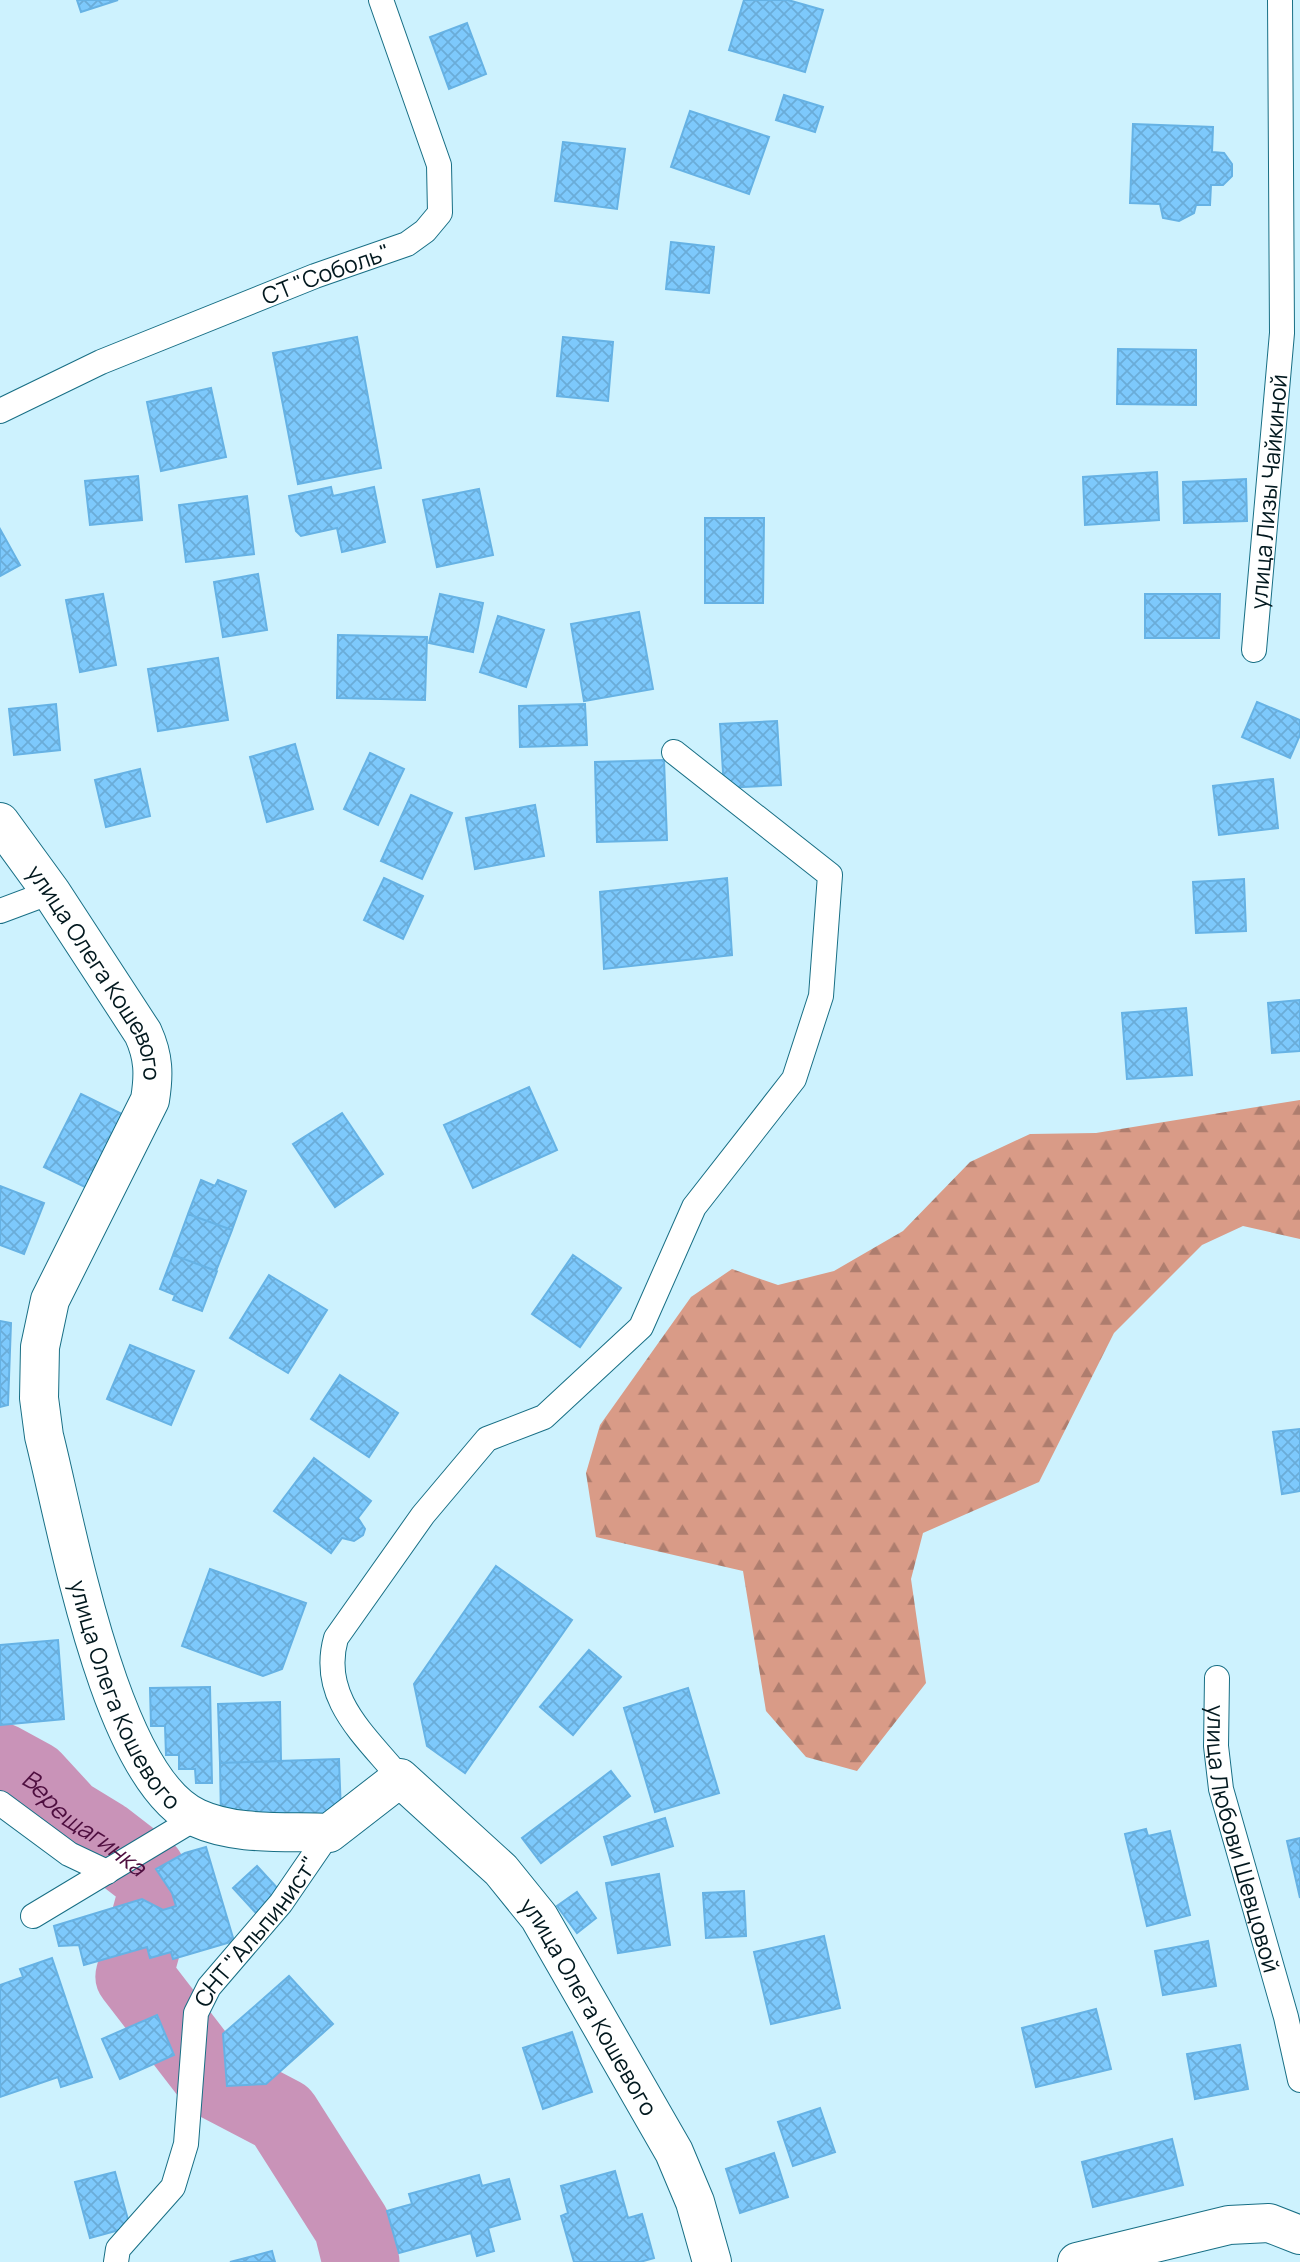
<svg xmlns="http://www.w3.org/2000/svg" width="1300" height="2262" font-family="Manrope,sans-serif">
  <defs>
    <pattern id="forest-firs" width="22" height="20" patternUnits="userSpaceOnUse" patternTransform="scale(1.75)"><rect width="22" height="20" fill="#d99b87"/><path d="M5 1l3.5 6h-7zM16 11l3.5 6h-7z" fill="#ae7d6e"/></pattern>
    <pattern id="building-cross-hatch" width="8" height="8" patternUnits="userSpaceOnUse" patternTransform="scale(1.75)"><rect width="8" height="8" fill="#7dc9fc"/><path d="M0 0l8 8M0 8l8-8" fill="none" stroke="#6aacd8"/></pattern>
  </defs>
  <rect width="100%" height="100%" fill="#cdf2fe"/>
  <path fill="url(#forest-firs)" d="M 1300,1100 L 1300,1239 L 1243,1226 L 1202,1245 L 1114,1333 L 1039,1482 L 923,1533 L 911,1579 L 926,1683 L 857,1771 L 806,1757 L 766,1711 L 743,1571 L 596,1537 L 586,1473 L 600,1425 L 691,1297 L 732,1269 L 778,1285 L 834,1271 L 903,1231 L 970,1162 L 1030,1134 L 1096,1133 Z"/>
  <g fill="none" stroke-linecap="round" stroke-linejoin="round">
    <path stroke="#c993b8" stroke-width="77" id="s1" d="M 0,1761 L 33,1779 L 67,1816 L 103,1838 L 147,1872 L 157,1892 L 134,1976 L 215,2081 L 282,2116 L 352,2226 L 361,2262"/>
  </g>
  <path fill="url(#building-cross-hatch)" stroke="#66b2e4" stroke-width="2" d="M 77,0 L 118,0 L 81,12 Z
    M 744,0 L 788,0 L 823,10 L 805,72 L 729,50 Z
    M 467,23 L 486,74 L 449,89 L 430,37 Z
    M 784,95 L 823,107 L 815,132 L 776,120 Z
    M 690,111 L 769,137 L 749,194 L 671,167 Z
    M 1133,124 L 1213,127 L 1212,152 L 1224,153 L 1232,164 L 1232,176 L 1223,185 L 1211,185 L 1210,205 L 1196,205 L 1194,213 L 1179,221 L 1163,218 L 1160,204 L 1130,203 Z
    M 563,142 L 625,149 L 617,209 L 555,201 Z
    M 671,242 L 714,247 L 709,293 L 666,289 Z
    M 357,337 L 381,468 L 298,484 L 273,353 Z
    M 563,337 L 613,342 L 608,401 L 557,396 Z
    M 1118,349 L 1196,350 L 1196,405 L 1117,404 Z
    M 211,388 L 226,457 L 161,471 L 147,402 Z
    M 1157,472 L 1159,520 L 1085,525 L 1083,477 Z
    M 138,476 L 142,520 L 90,525 L 85,481 Z
    M 1246,479 L 1247,521 L 1184,523 L 1183,482 Z
    M 331,487 L 333,496 L 374,487 L 385,542 L 342,552 L 337,528 L 301,536 L 296,531 L 289,496 Z
    M 479,489 L 493,555 L 437,567 L 423,500 Z
    M 247,496 L 254,554 L 186,562 L 179,505 Z
    M 705,518 L 764,518 L 763,603 L 705,603 Z
    M 0,529 L 20,565 L 0,576 Z
    M 258,574 L 267,630 L 223,637 L 214,582 Z
    M 103,594 L 116,665 L 80,672 L 66,600 Z
    M 440,594 L 483,603 L 473,652 L 429,643 Z
    M 1145,594 L 1220,594 L 1219,638 L 1145,638 Z
    M 639,612 L 653,689 L 584,701 L 571,624 Z
    M 498,616 L 544,630 L 526,687 L 480,672 Z
    M 338,635 L 427,637 L 425,700 L 337,698 Z
    M 218,658 L 228,720 L 158,731 L 148,669 Z
    M 1257,702 L 1300,720 L 1300,735 L 1290,758 L 1242,737 Z
    M 56,704 L 60,750 L 14,755 L 9,709 Z
    M 585,704 L 587,745 L 520,747 L 519,706 Z
    M 777,721 L 781,785 L 724,788 L 720,724 Z
    M 295,744 L 313,809 L 267,822 L 250,757 Z
    M 370,753 L 404,769 L 378,825 L 344,809 Z
    M 664,760 L 667,840 L 597,842 L 595,762 Z
    M 140,769 L 150,816 L 106,827 L 95,780 Z
    M 1273,779 L 1278,828 L 1219,835 L 1213,786 Z
    M 411,795 L 452,813 L 422,879 L 381,861 Z
    M 535,805 L 544,856 L 475,869 L 466,818 Z
    M 384,878 L 423,896 L 403,939 L 364,920 Z
    M 727,878 L 732,955 L 604,969 L 600,892 Z
    M 1244,879 L 1246,931 L 1196,933 L 1193,882 Z
    M 1300,1000 L 1300,1051 L 1272,1053 L 1268,1003 Z
    M 1186,1008 L 1192,1075 L 1127,1079 L 1122,1013 Z
    M 529,1087 L 557,1150 L 473,1188 L 444,1125 Z
    M 81,1094 L 128,1117 L 91,1190 L 44,1167 Z
    M 342,1113 L 383,1174 L 335,1207 L 293,1144 Z
    M 201,1180 L 215,1186 L 218,1180 L 246,1191 L 232,1230 L 188,1214 Z
    M 0,1186 L 44,1203 L 24,1254 L 0,1245 Z
    M 188,1214 L 232,1230 L 216,1271 L 173,1255 Z
    M 173,1255 L 217,1271 L 202,1311 L 173,1300 L 175,1295 L 160,1289 Z
    M 573,1255 L 621,1288 L 580,1347 L 532,1314 Z
    M 269,1275 L 327,1310 L 288,1373 L 230,1338 Z
    M 0,1321 L 11,1323 L 8,1405 L 0,1407 Z
    M 130,1345 L 194,1371 L 171,1425 L 107,1399 Z
    M 340,1375 L 398,1413 L 369,1457 L 311,1419 Z
    M 1300,1429 L 1300,1491 L 1282,1494 L 1273,1432 Z
    M 314,1458 L 371,1501 L 358,1518 L 365,1529 L 363,1535 L 354,1541 L 342,1538 L 331,1553 L 274,1511 Z
    M 496,1566 L 572,1620 L 465,1773 L 427,1746 L 414,1684 Z
    M 210,1569 L 306,1603 L 282,1669 L 263,1676 L 182,1646 Z
    M 58,1640 L 64,1719 L 0,1725 L 0,1645 Z
    M 589,1650 L 621,1677 L 573,1735 L 540,1707 Z
    M 210,1687 L 212,1783 L 196,1783 L 195,1769 L 179,1769 L 179,1755 L 166,1755 L 165,1726 L 151,1726 L 150,1688 Z
    M 688,1688 L 719,1793 L 655,1812 L 624,1708 Z
    M 280,1702 L 281,1761 L 220,1763 L 218,1704 Z
    M 339,1759 L 341,1814 L 221,1818 L 220,1763 Z
    M 611,1771 L 630,1796 L 541,1863 L 522,1838 Z
    M 665,1818 L 673,1846 L 612,1865 L 604,1837 Z
    M 1146,1829 L 1148,1836 L 1170,1831 L 1190,1915 L 1147,1926 L 1125,1834 Z
    M 1300,1838 L 1300,1898 L 1287,1841 Z
    M 206,1847 L 234,1941 L 173,1959 L 171,1952 L 150,1958 L 147,1947 L 84,1965 L 79,1945 L 59,1946 L 54,1926 L 142,1899 L 163,1910 L 176,1906 L 172,1893 L 156,1869 L 185,1853 Z
    M 257,1866 L 280,1891 L 256,1913 L 233,1888 Z
    M 659,1874 L 670,1945 L 618,1953 L 606,1883 Z
    M 744,1891 L 746,1936 L 706,1938 L 703,1893 Z
    M 577,1892 L 596,1918 L 577,1933 L 557,1906 Z
    M 824,1936 L 840,2008 L 771,2024 L 754,1952 Z
    M 1208,1941 L 1216,1986 L 1163,1995 L 1155,1951 Z
    M 52,1958 L 92,2077 L 61,2087 L 58,2077 L 0,2097 L 0,1985 L 23,1977 L 20,1969 Z
    M 289,1976 L 333,2024 L 266,2084 L 227,2086 L 223,2034 Z
    M 1096,2009 L 1111,2069 L 1036,2087 L 1022,2028 Z
    M 157,2015 L 174,2055 L 120,2079 L 102,2039 Z
    M 572,2032 L 592,2092 L 543,2109 L 523,2048 Z
    M 1240,2045 L 1248,2089 L 1195,2099 L 1187,2054 Z
    M 820,2108 L 835,2152 L 793,2166 L 778,2122 Z
    M 1172,2139 L 1183,2185 L 1093,2207 L 1082,2162 Z
    M 774,2153 L 788,2197 L 740,2213 L 726,2169 Z
    M 615,2171 L 628,2218 L 642,2214 L 654,2258 L 640,2262 L 574,2262 L 561,2216 L 568,2213 L 561,2186 Z
    M 115,2172 L 130,2227 L 90,2238 L 75,2182 Z
    M 479,2175 L 482,2186 L 509,2179 L 520,2219 L 488,2228 L 494,2251 L 477,2256 L 471,2233 L 399,2253 L 387,2211 L 412,2204 L 409,2194 Z
    M 272,2251 L 275,2262 L 230,2262 Z"/>
  <g fill="none" stroke-linecap="round" stroke-linejoin="round">
    <defs>
      <g id="service">
        <path id="s2" d="M 0,411 L 101,362 L 315,276 L 407,244 L 425,231 L 440,213 L 439,165 L 381,0"/>
        <path id="s3" d="M 1254,650 L 1282,333 L 1280,0"/>
        <path d="M 0,911 L 51,892"/>
        <path id="s4" d="M 1217,1678 L 1216,1746 L 1221,1789 L 1286,2017 L 1300,2080"/>
        <path d="M 400,1778 C 365,1735 319,1698 336,1638 L 423,1515 L 487,1439 L 544,1417 L 641,1327 L 694,1207 L 794,1079 L 821,996 L 830,875 L 674,752"/>
        <path d="M 0,1803 L 69,1854 L 107,1872"/>
        <path d="M 33,1916 L 196,1818"/>
        <path id="s5" d="M 116,2262 L 118,2249 L 173,2187 L 186,2144 L 196,2013 L 209,1987 L 281,1903 L 329,1833"/>
      </g>
      <g id="minor">
        <path id="s6" d="M 0,822 L 51,892 L 143,1033 C 154,1057 154,1075 150,1100 L 50,1300 L 40,1347 L 39,1398 L 44,1436 C 67,1526 110,1779 197,1818 C 236,1836 287,1831 329,1833 L 400,1778 L 501,1870 L 539,1917 L 674,2152 L 695,2202 L 712,2262"/>
        <path d="M 1077,2262 L 1229,2225 L 1269,2223 L 1300,2235"/>
      </g>
    </defs>
    <use href="#service" stroke="#186f85" stroke-width="26"/>
    <use href="#minor" stroke="#186f85" stroke-width="40"/>
    <use href="#service" stroke="#fff" stroke-width="24"/>
    <use href="#minor" stroke="#fff" stroke-width="38"/>
  </g>
  <g text-anchor="middle" dominant-baseline="central" stroke-width="5" stroke-linejoin="round" paint-order="stroke">
    <g font-size="23" fill="#02181e" stroke="#f8f8f8">
      <text stroke="none"><textPath href="#s2" startOffset="354">СТ "Соболь"</textPath></text>
      <text stroke="none"><textPath href="#s3" startOffset="159">улица Лизы Чайкиной</textPath></text>
      <text stroke="none"><textPath href="#s6" startOffset="180">улица Олега Кошевого</textPath></text>
      <text stroke="none"><textPath href="#s6" startOffset="957">улица Олега Кошевого</textPath></text>
      <text stroke="none"><textPath href="#s4" startOffset="164">улица Любови Шевцовой</textPath></text>
      <text stroke="none"><textPath href="#s5" startOffset="374">СНТ "Альпинист"</textPath></text>
      <text stroke="none"><textPath href="#s6" startOffset="1628">улица Олега Кошевого</textPath></text>
    </g>
    <g font-size="24" font-style="italic" fill="#4e0e3f" stroke="#f8f8f8">
      <text stroke="none"><textPath href="#s1" startOffset="105">Верещагинка</textPath></text>
    </g>
  </g>
</svg>
